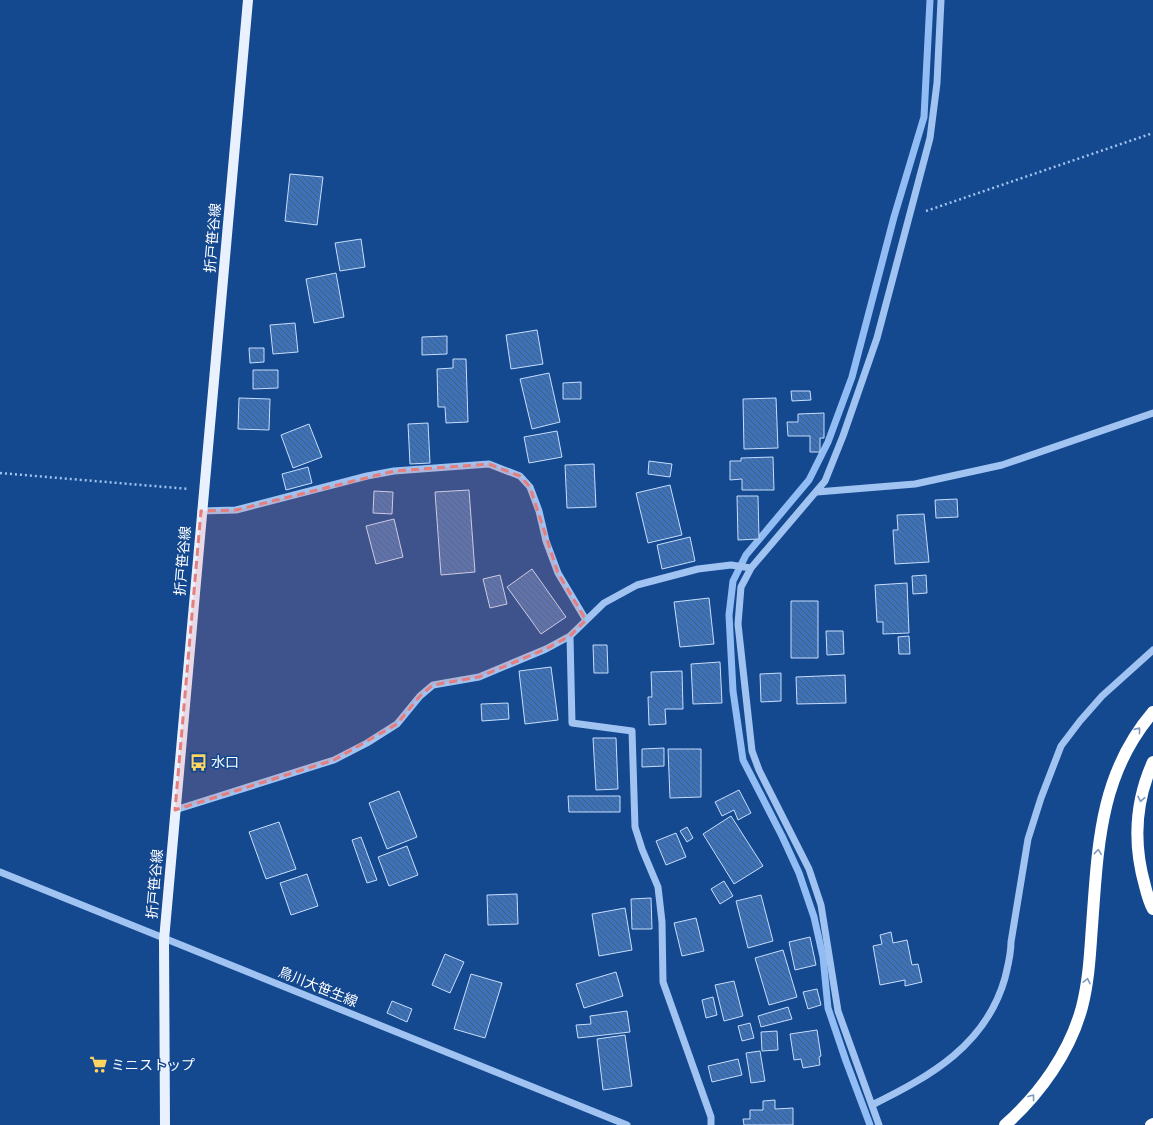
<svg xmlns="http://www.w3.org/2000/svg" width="1153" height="1125" font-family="'Fira Sans','Noto Sans JP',sans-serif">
  <defs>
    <pattern id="building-back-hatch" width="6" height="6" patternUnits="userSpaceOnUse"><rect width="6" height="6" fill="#3d71b8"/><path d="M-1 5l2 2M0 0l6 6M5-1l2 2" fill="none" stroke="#455d7d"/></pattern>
  </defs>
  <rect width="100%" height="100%" fill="#14488f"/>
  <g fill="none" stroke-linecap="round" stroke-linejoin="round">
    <path stroke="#92bdf4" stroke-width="7" d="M 870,1125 L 846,1061 L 828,1008 L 823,957 L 814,917 L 799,873 L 782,836 L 743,760 L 733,691 L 729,615 L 733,581 L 746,555 L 809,480 L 828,442 L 852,377 L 894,217 L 924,117 L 930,0"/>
  </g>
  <path fill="url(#building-back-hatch)" stroke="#c6defc" d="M 290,174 L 323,177 L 317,225 L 285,221 Z
    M 361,239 L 365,267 L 340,271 L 335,243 Z
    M 336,273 L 344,317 L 314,323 L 306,279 Z
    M 295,323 L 298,352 L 273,354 L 270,325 Z
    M 537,330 L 543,364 L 511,369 L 506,335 Z
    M 447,336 L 447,354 L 422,355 L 422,337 Z
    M 249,348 L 264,348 L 264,362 L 250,363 Z
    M 453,359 L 466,359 L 468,422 L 446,423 L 445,407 L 438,407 L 437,369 L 453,368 Z
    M 253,370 L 278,370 L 278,388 L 253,389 Z
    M 549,373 L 560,422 L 532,429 L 520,379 Z
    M 581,382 L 581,399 L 563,399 L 563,383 Z
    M 791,391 L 810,391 L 811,400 L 792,401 Z
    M 239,398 L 270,399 L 269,430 L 238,429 Z
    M 776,398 L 778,448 L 744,449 L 743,399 Z
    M 824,413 L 824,438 L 820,438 L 820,452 L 810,452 L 810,436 L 788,436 L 787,422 L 798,422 L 798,414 Z
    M 428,423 L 430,463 L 410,464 L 408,424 Z
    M 309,424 L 322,457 L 293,468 L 281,435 Z
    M 557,431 L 562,457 L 529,463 L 524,437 Z
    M 773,457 L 774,490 L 742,490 L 742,479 L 730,480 L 730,461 L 741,461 L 741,458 Z
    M 649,461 L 672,464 L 670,477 L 648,474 Z
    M 594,464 L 596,507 L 567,508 L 565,465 Z
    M 308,467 L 312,483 L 286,490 L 282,474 Z
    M 670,485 L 682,535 L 648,543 L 636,493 Z
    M 469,490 L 475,572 L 441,575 L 435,492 Z
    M 374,491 L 393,492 L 392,514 L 373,513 Z
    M 737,496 L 758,496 L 759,539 L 738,540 Z
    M 957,499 L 958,517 L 936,518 L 935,500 Z
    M 924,514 L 929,562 L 895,564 L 893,530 L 898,530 L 897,515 Z
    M 394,519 L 403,557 L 376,564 L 366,526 Z
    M 690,537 L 695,561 L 662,569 L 657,545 Z
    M 532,569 L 566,617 L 541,634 L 507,587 Z
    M 500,575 L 507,604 L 490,608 L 483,579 Z
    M 926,575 L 927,593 L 913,594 L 912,576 Z
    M 907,583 L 909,633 L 883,634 L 883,622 L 877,622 L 875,585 Z
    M 709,598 L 714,644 L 680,647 L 674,602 Z
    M 791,601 L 818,601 L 818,658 L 791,658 Z
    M 826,631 L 843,631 L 844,654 L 827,655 Z
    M 909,636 L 910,654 L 899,654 L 898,637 Z
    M 593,645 L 607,645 L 608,673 L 594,673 Z
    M 720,662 L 722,703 L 693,704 L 691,664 Z
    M 551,667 L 558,720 L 525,724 L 519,671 Z
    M 682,671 L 683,709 L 665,709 L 666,724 L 649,725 L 648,697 L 652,697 L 651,672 Z
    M 781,673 L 781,701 L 761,702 L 760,674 Z
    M 845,675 L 846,703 L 797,704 L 796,677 Z
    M 508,703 L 509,719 L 482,721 L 481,704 Z
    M 593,738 L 616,738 L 618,789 L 596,790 Z
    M 664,748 L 664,766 L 642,767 L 642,749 Z
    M 668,749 L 701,749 L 701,797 L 670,798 Z
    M 739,790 L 751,813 L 738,820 L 734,810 L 722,816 L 715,802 Z
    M 399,791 L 417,837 L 387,849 L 369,803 Z
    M 568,796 L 620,796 L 620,812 L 569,812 Z
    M 731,816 L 763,866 L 734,884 L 703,834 Z
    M 279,822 L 296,869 L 266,879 L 249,832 Z
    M 687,827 L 693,838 L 687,842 L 680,831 Z
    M 676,833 L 686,857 L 666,865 L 656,841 Z
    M 361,837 L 377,880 L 367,883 L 352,840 Z
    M 407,846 L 418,875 L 389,886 L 378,857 Z
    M 307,874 L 318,906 L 291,915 L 280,883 Z
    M 724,881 L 733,896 L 720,904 L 711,889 Z
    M 517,894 L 518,924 L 488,925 L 487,895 Z
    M 761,895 L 773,941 L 748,948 L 736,901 Z
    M 651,898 L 652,929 L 632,929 L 631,899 Z
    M 625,908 L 632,950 L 599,956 L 592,914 Z
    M 696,918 L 704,951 L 682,956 L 674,923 Z
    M 891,932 L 893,943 L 907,940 L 912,965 L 918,964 L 922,982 L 905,986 L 905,980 L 880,985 L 873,946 L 882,944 L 880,935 Z
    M 810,937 L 816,965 L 795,970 L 789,942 Z
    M 783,950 L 797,997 L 769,1005 L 755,958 Z
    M 445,954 L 464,962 L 450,993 L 432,985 Z
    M 616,972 L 623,996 L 584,1008 L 576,984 Z
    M 471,974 L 502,983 L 485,1038 L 454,1029 Z
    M 734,981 L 743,1016 L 724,1021 L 715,985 Z
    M 817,989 L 821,1005 L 808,1009 L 803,992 Z
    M 713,997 L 717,1015 L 706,1018 L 702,1000 Z
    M 392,1001 L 412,1009 L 407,1022 L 387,1013 Z
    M 788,1007 L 792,1019 L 761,1027 L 758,1016 Z
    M 627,1011 L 630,1032 L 578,1038 L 576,1025 L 591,1024 L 590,1016 Z
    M 750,1023 L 754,1038 L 742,1041 L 738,1026 Z
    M 817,1030 L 821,1056 L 819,1057 L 820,1065 L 803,1068 L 801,1059 L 794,1060 L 790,1034 Z
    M 777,1031 L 778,1050 L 762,1051 L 761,1032 Z
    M 625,1035 L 632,1086 L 603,1090 L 597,1039 Z
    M 760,1051 L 765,1081 L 751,1083 L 746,1053 Z
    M 738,1059 L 742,1075 L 712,1082 L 708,1066 Z
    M 775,1100 L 775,1109 L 793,1108 L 793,1125 L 744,1125 L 743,1119 L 750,1119 L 750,1110 L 763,1110 L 763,1101 Z"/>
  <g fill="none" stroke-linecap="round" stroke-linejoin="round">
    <path stroke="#a0c3f1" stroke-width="2.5" stroke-dasharray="2 3" stroke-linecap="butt" d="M 926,211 L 1153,133
      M 0,473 L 189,489"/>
    <path stroke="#a0c3f1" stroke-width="7" d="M 817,492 L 915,484 L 1002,465 L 1153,413
      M 201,511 L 236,510 L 367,476 L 394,471 L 489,464 L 520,476 L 530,487 L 539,511 L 546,541 L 558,573 L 586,620
      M 570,636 L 572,723 L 632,731 L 635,827 L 642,849 L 658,887 L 662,922 L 663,982 L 711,1117 L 711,1125
      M 175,810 L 334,760 L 367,743 L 397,724 L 420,696 L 433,685 L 479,677 L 546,649 L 570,636 L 604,603 L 637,585 L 698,569 L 731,565 L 751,568
      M 0,872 L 627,1125
      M 872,1105 C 931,1076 986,1045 1005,978 C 1008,965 1011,955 1011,942 L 1028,839 L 1041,798 L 1061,746 L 1080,721 L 1102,696 L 1153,650
      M 879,1125 L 838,1011 L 821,905 L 809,869 L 759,770 L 752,751 L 738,624 L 741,587 L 751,568 L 825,481 L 843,436 L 877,338 L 930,138 L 937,83 L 941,0"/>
    <path stroke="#e9f1ff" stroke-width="10" d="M 165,1125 L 164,940 L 248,0"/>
    <path stroke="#fff" stroke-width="12" d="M 1153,762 C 1135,802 1133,844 1145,886 C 1147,894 1149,902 1153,909
      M 1005,1125 C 1040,1094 1070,1052 1082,1007 C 1089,980 1090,953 1092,926 C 1098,847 1099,775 1153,712
      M 1151,1125 L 1153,1124"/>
  </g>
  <defs><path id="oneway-chevron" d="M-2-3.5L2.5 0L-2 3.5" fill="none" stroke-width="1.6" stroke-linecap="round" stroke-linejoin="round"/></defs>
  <g stroke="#7e9ac1">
    <use href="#oneway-chevron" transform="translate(1138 730) rotate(-51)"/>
    <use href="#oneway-chevron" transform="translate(1141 799) rotate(101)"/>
    <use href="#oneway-chevron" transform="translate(1098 852) rotate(-84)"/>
    <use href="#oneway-chevron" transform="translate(1087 981) rotate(-78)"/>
    <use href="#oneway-chevron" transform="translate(1032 1097) rotate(-53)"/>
  </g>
  <path fill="#e67e7e" fill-opacity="0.2" stroke="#e67e7e" stroke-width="3" stroke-dasharray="8 5" stroke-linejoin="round" d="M 489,464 L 520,476 L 530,487 L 558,573 L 586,620 L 570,636 L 546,649 L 479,677 L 433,685 L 420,696 L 397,724 L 334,760 L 175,810 L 201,511 L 236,510 L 394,471 Z"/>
  <defs>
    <symbol id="bus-bare" viewBox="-9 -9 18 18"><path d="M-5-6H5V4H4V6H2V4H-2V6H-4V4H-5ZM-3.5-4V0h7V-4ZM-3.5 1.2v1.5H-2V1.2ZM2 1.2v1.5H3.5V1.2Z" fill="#ffd45f" stroke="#14488f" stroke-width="2.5" paint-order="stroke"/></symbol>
    <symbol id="supermarket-bare" viewBox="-9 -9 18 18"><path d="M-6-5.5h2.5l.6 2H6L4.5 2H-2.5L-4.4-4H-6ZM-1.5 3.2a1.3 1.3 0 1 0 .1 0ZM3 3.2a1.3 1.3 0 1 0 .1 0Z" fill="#ffd45f" stroke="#14488f" stroke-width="2.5" paint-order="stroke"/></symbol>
  </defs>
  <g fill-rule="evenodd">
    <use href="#bus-bare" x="186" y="750" width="25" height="25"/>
    <use href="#supermarket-bare" x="86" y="1052" width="25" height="25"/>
  </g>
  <g text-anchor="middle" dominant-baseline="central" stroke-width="3" stroke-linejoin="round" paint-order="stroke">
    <g font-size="14" fill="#fff" stroke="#14488f">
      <text transform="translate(213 238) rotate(-85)">折戸笹谷線</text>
      <text transform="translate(183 561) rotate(-85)">折戸笹谷線</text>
      <text transform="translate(155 884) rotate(-85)">折戸笹谷線</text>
      <text transform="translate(318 987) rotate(22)">鳥川大笹生線</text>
    </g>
    <g font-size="14" fill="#fff" stroke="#14488f" text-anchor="start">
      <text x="211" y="762">水口</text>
      <text x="111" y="1065">ミニストップ</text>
    </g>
  </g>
</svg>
